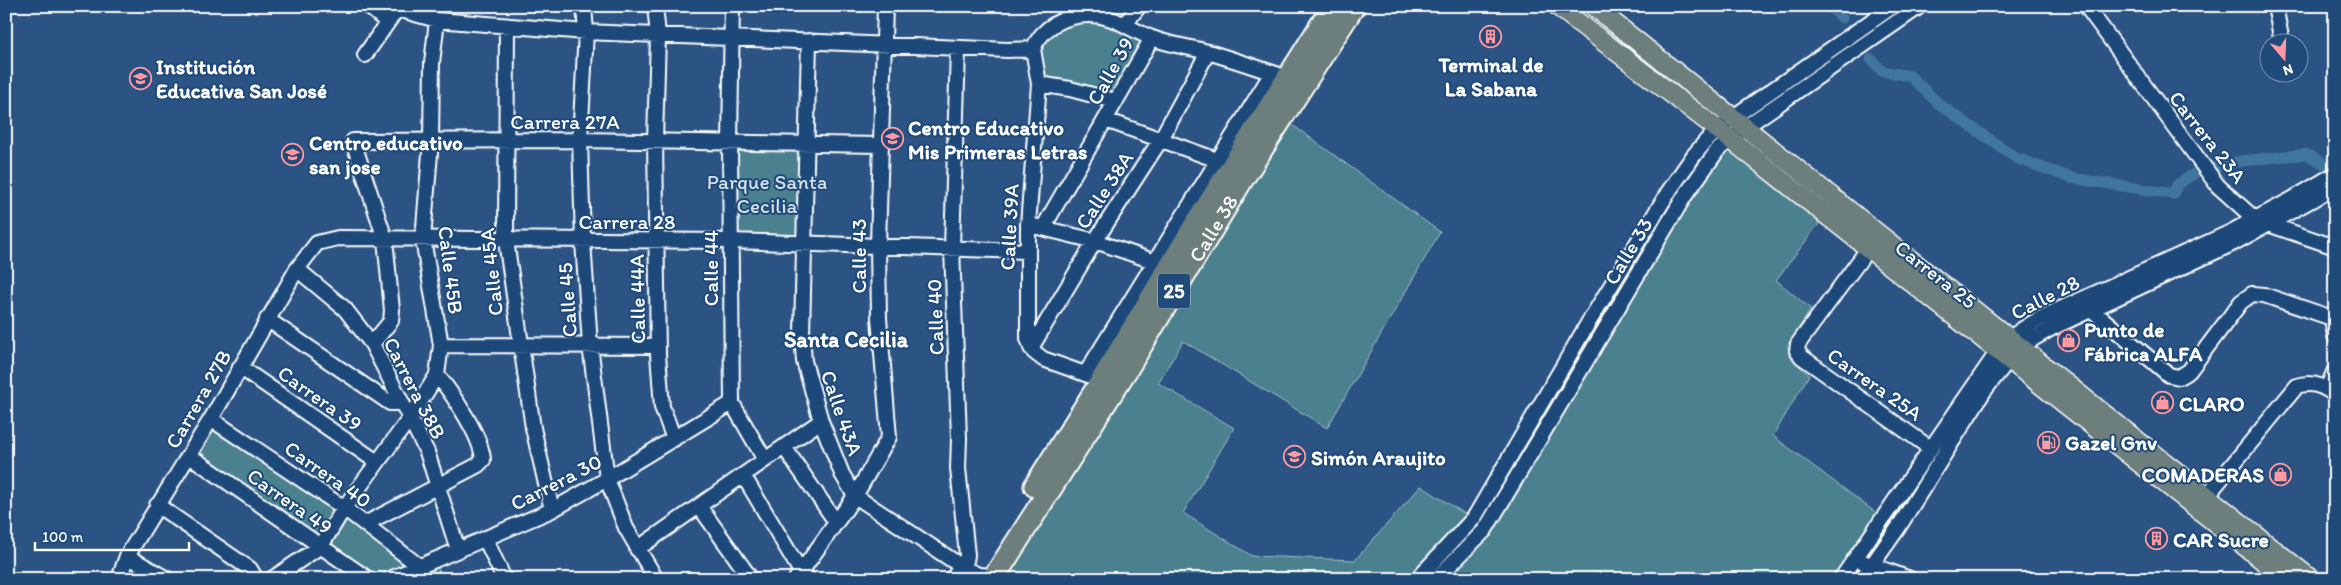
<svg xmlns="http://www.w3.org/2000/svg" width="2341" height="585" font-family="Itim,sans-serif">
  <rect width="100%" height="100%" fill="#2b5383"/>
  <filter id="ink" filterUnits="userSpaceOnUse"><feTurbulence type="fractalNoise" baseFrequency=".02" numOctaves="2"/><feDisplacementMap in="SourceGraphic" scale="10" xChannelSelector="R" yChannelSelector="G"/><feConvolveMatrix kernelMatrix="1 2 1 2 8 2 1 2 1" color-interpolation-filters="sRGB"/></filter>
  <g filter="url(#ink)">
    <path fill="#4b808e" stroke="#a5c0c6" d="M 1089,15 L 1152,38 L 1115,101 L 1039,84 L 1038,38 Z
      M 1283,118 L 1440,232 L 1327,428 L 1183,341 L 1158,383 L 1234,428 L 1183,513 L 1252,556 L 1355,560 L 1421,486 L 1473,519 L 1417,579 L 999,579 Z
      M 1730,139 L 1823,213 L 1818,225 L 1776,280 L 1811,309 L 1787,346 L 1799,366 L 1809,375 L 1773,436 L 1883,518 L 1841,579 L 1436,579 L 1485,530 L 1684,197 Z
      M 730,143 L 805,145 L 802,244 L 730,241 Z
      M 211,419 L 419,566 L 390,579 L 368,579 L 190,456 Z
      M 433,562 L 447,579 L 400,579 Z"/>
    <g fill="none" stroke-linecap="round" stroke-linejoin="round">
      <path stroke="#41769e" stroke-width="11" d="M 1829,6 L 1842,18
        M 1871,59 L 1882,71 L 1910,76 L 1939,104 L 2016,158 L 2071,178 L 2174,194 L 2177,185 L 2195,173
        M 2217,166 L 2242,161 L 2306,154 L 2329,166"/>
      <defs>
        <path id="minor" d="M 368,6 L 387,22
          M 584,6 L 586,32 L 580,140 L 583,241 L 590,345 L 607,479 L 626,528 L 656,579
          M 655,6 L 658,35 L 655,141 L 658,354 L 662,407 L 674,439
          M 732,6 L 730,143 L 732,403 L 765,460
          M 2086,6 L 2218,186 L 2256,220 L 2335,247
          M 2275,6 L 2282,42
          M 397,9 L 437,20 L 586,32 L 1008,50 L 1033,49 C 1042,27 1065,15 1088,15 C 1113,14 1130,30 1152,38 C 1170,45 1190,47 1208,52 C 1235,60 1261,69 1288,78
          M 1125,24 L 1139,6
          M 507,26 L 506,240 L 533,428 L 552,510
          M 809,41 L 802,334 L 804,361 L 821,421 L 842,474 L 855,496 L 961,566 L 978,575 L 995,576 L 999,579
          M 1033,49 L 1039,84 L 1028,225 L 1028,339 L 1034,352 L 1043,359 L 1102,380
          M 365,55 L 399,6
          M 1039,84 L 1070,89 L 1115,101
          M 1106,120 L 1217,160
          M 1034,226 L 1095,241 L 1153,261
          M 1043,228 L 1152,38
          M 1868,249 L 1798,344 L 1797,351 L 1802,357 L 1930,448
          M 297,269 L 345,309 L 372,344 L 427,452 L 458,550
          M 2092,310 L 2169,375 L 2179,377 L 2189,371 L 2241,302 L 2252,294 L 2264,295 L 2335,319
          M 2332,318 L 2335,336
          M 267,319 L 390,403 L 402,403
          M 372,344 L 391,321 L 392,310 L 385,239 L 353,141 L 580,140 L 880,145
          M 441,345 L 658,346
          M 1031,348 L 1095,241 L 1161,139 L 1208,52
          M 240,367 L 377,462
          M 1086,373 L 1272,73
          M 2327,389 L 2335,370
          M 211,419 L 344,508 L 419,566
          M 784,447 L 836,522
          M 190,456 L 368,579
          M 743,475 L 801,572 L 808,579
          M 2202,502 L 2297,386 C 2311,381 2324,386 2335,395
          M 157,505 L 250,569 L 256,579
          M 699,506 L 751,579
          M 365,524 L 478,465 L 483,460 C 482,437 452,393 437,375
          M 486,540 L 504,579
          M 637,549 L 821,421
          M 127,556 L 167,579
          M 1863,562 L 1910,579
          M 119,579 L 127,556 L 211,419 L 297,269 L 317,243 L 338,238 L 730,241 L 1027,251
          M 272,579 L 321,546 L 344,508 L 410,418 L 437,375 L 441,345 L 423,239 L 431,141 L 432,63 L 437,20
          M 390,579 L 552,510 L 607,479 L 732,403
          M 796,579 L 855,496 L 889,437 L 879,318 L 878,245 L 885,6
          M 952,579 L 966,561 L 967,555 L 958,468 L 959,438 L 952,248 L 958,48
          M 1417,579 L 1474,518 L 1587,325 L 1669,191 L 1694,155 L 1706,141 L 1732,118 L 1893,6
          M 1436,579 L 1485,530 L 1684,197 L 1717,151 L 1744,128 L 1920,6
          M 1841,579 L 1998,351 C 2012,335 2026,326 2045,316 L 2229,233 L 2289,201 L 2335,174
          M 1862,579 L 1898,528 L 1984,391 L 2019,347 L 2052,328 L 2234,243 L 2335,187"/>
        <path id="major" d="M 1557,6 L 1730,139 L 2286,579
          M 1593,6 L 2311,579"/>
        <g id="highway">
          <path d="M 1035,486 L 1102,380 L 1192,230 L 1333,6"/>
          <path id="s1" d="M 993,579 L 1127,369 L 1242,180 L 1354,6"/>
        </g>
      </defs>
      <use href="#minor" stroke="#fff" stroke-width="18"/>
      <use href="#major" stroke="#fff" stroke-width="21"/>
      <use href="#highway" stroke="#fff" stroke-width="25"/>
      <use href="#minor" stroke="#1f4a7a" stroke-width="14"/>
      <use href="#major" stroke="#6c7f7c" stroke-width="18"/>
      <use href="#highway" stroke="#6c7f7c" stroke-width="21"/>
    </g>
  </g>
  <defs>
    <symbol id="building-ring" viewBox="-11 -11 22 22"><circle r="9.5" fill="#1f4a7a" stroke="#ff9aa2" stroke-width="1.5"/><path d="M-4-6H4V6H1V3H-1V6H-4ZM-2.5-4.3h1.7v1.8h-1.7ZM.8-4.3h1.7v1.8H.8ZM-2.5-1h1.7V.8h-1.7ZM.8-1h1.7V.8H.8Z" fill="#ff9aa2"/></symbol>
    <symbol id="school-ring" viewBox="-11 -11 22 22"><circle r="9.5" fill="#1f4a7a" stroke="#ff9aa2" stroke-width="1.5"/><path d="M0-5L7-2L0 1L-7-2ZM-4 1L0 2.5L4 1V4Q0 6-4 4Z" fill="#ff9aa2"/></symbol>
    <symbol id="shop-ring" viewBox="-11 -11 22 22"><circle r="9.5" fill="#1f4a7a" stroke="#ff9aa2" stroke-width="1.5"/><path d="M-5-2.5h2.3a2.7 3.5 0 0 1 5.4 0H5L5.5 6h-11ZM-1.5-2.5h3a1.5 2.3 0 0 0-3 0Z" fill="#ff9aa2"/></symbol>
    <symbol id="fuel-ring" viewBox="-11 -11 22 22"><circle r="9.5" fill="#1f4a7a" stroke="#ff9aa2" stroke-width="1.5"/><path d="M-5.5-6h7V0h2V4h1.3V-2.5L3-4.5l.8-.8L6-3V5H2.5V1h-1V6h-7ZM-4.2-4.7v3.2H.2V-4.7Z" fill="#ff9aa2"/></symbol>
  </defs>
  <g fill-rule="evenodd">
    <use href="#building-ring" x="1478" y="24" width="25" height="25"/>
    <use href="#school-ring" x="128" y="66" width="25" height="25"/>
    <use href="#school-ring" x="880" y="126" width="25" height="25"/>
    <use href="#school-ring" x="280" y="142" width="25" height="25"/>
    <use href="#shop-ring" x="2056" y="328" width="25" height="25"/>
    <use href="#shop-ring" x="2150" y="390" width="25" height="25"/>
    <use href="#fuel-ring" x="2036" y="430" width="25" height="25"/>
    <use href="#school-ring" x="1282" y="444" width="25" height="25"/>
    <use href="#shop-ring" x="2268" y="462" width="25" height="25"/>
    <use href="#building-ring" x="2144" y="526" width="25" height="25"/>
  </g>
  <g text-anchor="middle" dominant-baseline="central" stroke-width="4" stroke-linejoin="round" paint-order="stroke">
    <rect fill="#1f4a7a" stroke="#bcc9d7" stroke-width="1" x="1158" y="273.5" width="32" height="35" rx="4"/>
    <g font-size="20" font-weight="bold" fill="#fff">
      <text x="1174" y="291">25</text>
    </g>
    <g font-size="21" font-weight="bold" fill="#fff" stroke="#1f4a7a" text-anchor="start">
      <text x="1491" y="64" text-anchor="middle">Terminal de<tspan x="1491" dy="24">La Sabana</tspan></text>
      <text x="156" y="66">Institución<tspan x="156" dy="24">Educativa San José</tspan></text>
      <text x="908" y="127">Centro Educativo<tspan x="908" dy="24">Mis Primeras Letras</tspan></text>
      <text x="309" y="142">Centro educativo<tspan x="309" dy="24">san jose</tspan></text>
      <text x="2084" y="329">Punto de<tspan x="2084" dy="24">Fábrica ALFA</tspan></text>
      <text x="2179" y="403">CLARO</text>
      <text x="2065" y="442">Gazel Gnv</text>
      <text x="1311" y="457">Simón Araujito</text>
      <text x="2264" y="474" text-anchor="end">COMADERAS</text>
      <text x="2173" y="539">CAR Sucre</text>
    </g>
    <g font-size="21" fill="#fff" stroke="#1f4a7a">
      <text transform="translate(1110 71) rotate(-61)">Calle 39</text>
      <text x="565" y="121">Carrera 27A</text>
      <text transform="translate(2208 137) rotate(52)">Carrera 23A</text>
      <text transform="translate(1104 190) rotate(-57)">Calle 38A</text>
      <text x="627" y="221">Carrera 28</text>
      <text transform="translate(1009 227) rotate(-87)">Calle 39A</text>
      <text stroke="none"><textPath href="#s1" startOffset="414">Calle 38</textPath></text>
      <text transform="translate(1628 251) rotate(-59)">Calle 33</text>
      <text transform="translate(858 256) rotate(-90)">Calle 43</text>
      <text transform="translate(710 268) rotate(-90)">Calle 44</text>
      <text transform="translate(451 270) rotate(83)">Calle 45B</text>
      <text transform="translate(491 272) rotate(-96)">Calle 45A</text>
      <text transform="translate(1936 274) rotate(38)">Carrera 25</text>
      <text transform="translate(2045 297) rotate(-27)">Calle 28</text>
      <text transform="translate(637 299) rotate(-91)">Calle 44A</text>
      <text transform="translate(567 300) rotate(-94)">Calle 45</text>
      <text transform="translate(935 317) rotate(-92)">Calle 40</text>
      <text transform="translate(1875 384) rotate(35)">Carrera 25A</text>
      <text transform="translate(415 388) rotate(63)">Carrera 38B</text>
      <text transform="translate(320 398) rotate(35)">Carrera 39</text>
      <text transform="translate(198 399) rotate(-60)">Carrera 27B</text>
      <text transform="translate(842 413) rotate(71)">Calle 43A</text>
      <text transform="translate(328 474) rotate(35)">Carrera 40</text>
      <text transform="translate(556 482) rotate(-27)">Carrera 30</text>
      <text transform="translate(290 501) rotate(35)">Carrera 49</text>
    </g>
    <g font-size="21" fill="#d2dfe3" stroke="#1f4a7a">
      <text x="767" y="181">Parque Santa<tspan x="767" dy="24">Cecilia</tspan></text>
    </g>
    <g font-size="22" font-weight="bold" fill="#fff" stroke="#1f4a7a">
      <text x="846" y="339">Santa Cecilia</text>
    </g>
  </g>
  <rect width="2341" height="585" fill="none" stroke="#1f4a7a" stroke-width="25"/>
  <rect x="12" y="12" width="2316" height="560" fill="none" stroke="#fff" stroke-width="2" filter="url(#ink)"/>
  <g transform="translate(2284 58) rotate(161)"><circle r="24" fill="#1f4a7a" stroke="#7992af"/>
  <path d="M0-4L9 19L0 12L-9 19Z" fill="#ff9aa2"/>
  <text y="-8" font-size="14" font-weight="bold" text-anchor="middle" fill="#ffffff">N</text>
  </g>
  <path d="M35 542v8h154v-8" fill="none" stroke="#ffffff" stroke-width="2.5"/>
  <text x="42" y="542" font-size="15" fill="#ffffff" stroke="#1f4a7a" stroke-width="4" paint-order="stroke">100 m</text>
</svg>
